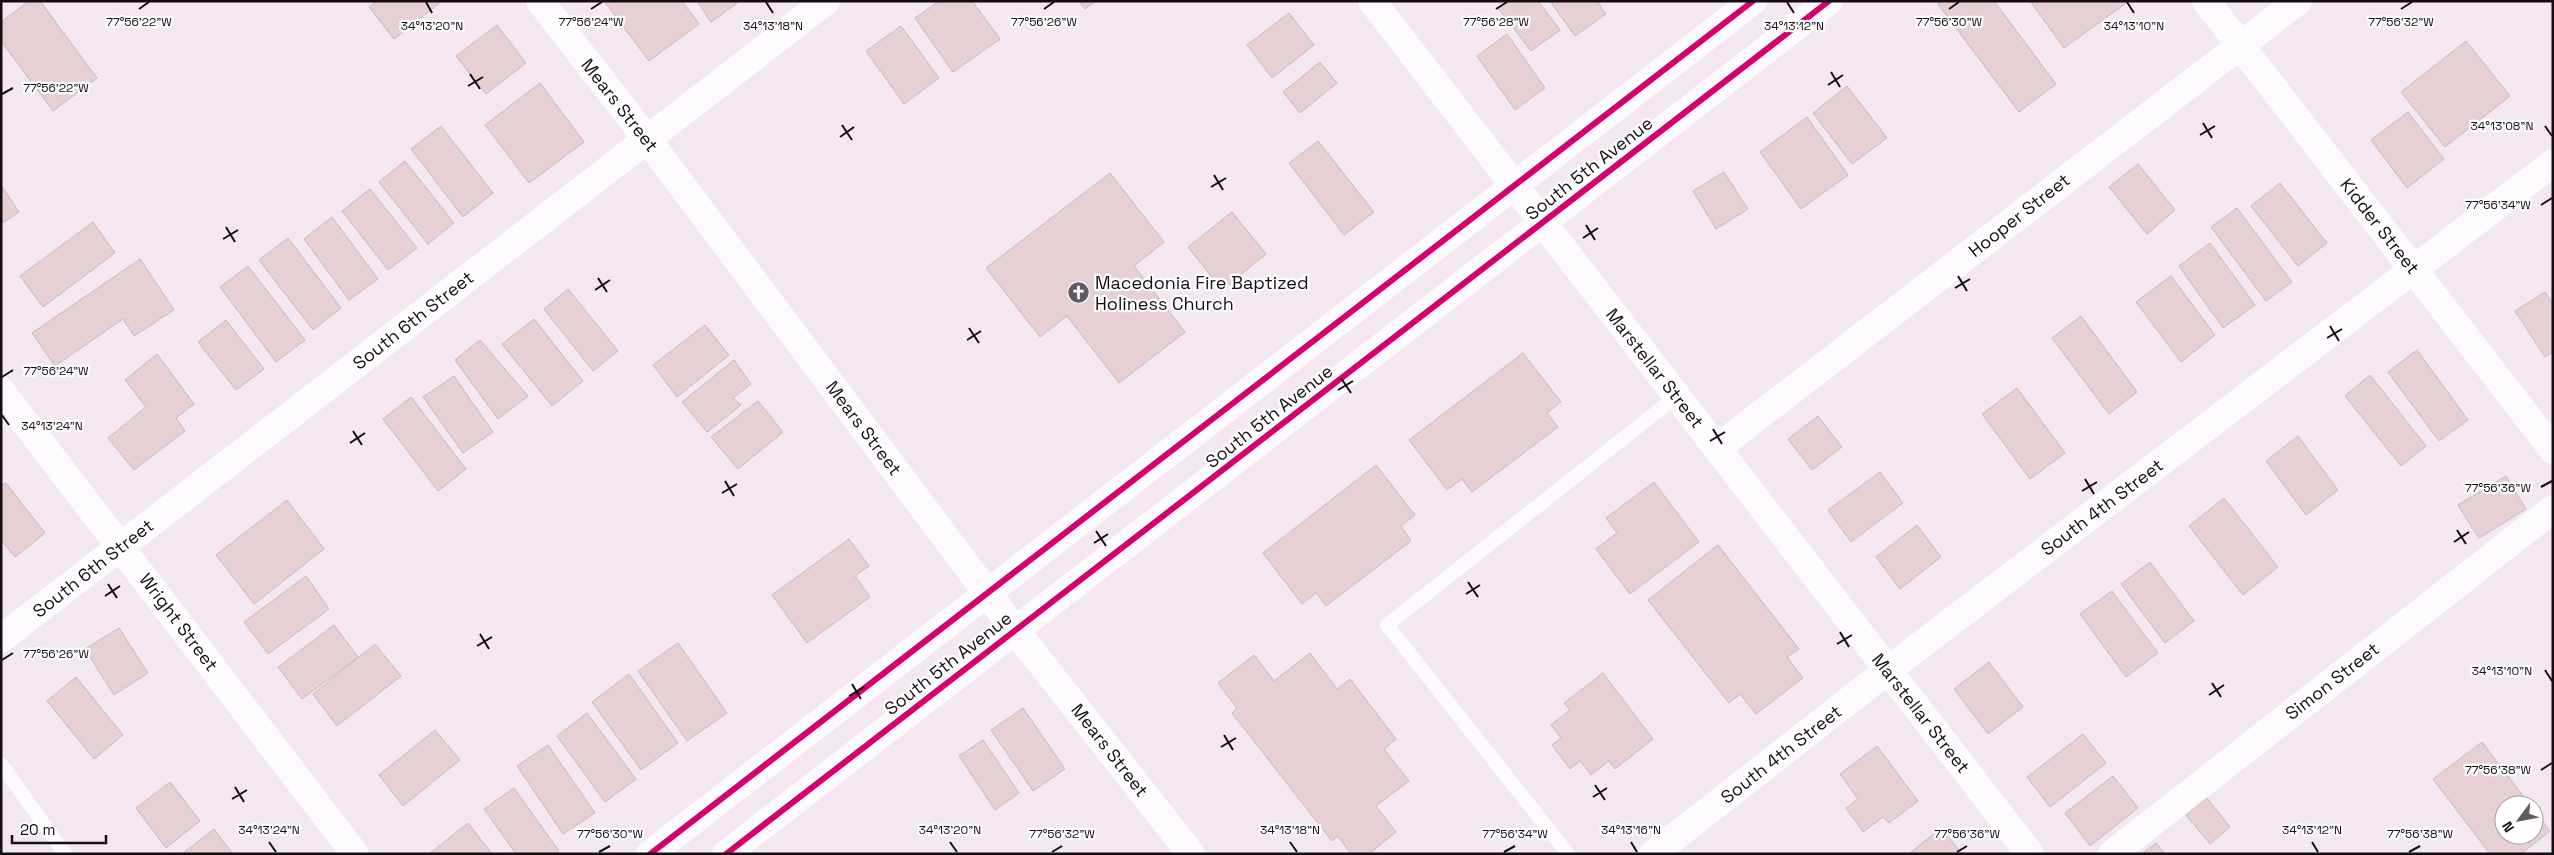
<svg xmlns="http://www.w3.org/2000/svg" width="2554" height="855" font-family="'Space Grotesk',sans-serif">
  <rect width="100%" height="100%" fill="#f3e7f2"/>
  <path fill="#e6d0d4" stroke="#c5babe" d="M 29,1 L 40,1 L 97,78 L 53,111 L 1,41 L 1,22 Z
    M 377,1 L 442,1 L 394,39 L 369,7 Z
    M 604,1 L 682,1 L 699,24 L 649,61 Z
    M 697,1 L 740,1 L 711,22 Z
    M 939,1 L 972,1 L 1000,39 L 953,72 L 915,18 Z
    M 1079,1 L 1096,1 L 1085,9 Z
    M 1507,1 L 1538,1 L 1560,30 L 1531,51 L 1498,8 Z
    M 1550,1 L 1597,1 L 1606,14 L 1575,36 Z
    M 1941,1 L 1994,1 L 2056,84 L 2019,112 L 1938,4 Z
    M 2030,1 L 2129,1 L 2064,48 Z
    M 1289,13 L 1314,45 L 1272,78 L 1247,45 Z
    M 497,25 L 526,63 L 486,94 L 456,56 Z
    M 901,26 L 939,78 L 904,104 L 866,51 Z
    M 1507,34 L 1545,88 L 1515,110 L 1477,56 Z
    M 2466,41 L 2510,96 L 2445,147 L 2401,92 Z
    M 1320,62 L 1337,83 L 1300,113 L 1283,92 Z
    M 540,83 L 584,142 L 529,183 L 485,125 Z
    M 1847,86 L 1887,138 L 1852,164 L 1813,113 Z
    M 2408,112 L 2444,159 L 2407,188 L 2371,140 Z
    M 1807,117 L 1848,175 L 1801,209 L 1760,152 Z
    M 441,126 L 493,193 L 463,217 L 411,149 Z
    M 1318,141 L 1374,212 L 1344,235 L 1289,163 Z
    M 405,161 L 454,223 L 428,244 L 379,182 Z
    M 2138,164 L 2175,210 L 2147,234 L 2109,187 Z
    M 1724,172 L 1748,209 L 1716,229 L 1693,191 Z
    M 1110,173 L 1164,242 L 1134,266 L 1185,332 L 1119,383 L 1067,316 L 1040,337 L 986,268 Z
    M 2280,183 L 2327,243 L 2298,266 L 2251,206 Z
    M 1,185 L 19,212 L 1,224 Z
    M 370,189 L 417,248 L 388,270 L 342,211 Z
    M 2237,208 L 2292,282 L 2266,301 L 2211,227 Z
    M 1232,212 L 1266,254 L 1222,290 L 1188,247 Z
    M 332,217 L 378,279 L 349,300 L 304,239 Z
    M 93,222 L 115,253 L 43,307 L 20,276 Z
    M 288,238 L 341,308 L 313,330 L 259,260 Z
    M 2210,243 L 2255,305 L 2223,328 L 2179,266 Z
    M 140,259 L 174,310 L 134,336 L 123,319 L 55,366 L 32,333 Z
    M 248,266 L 305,340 L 276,362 L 220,287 Z
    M 2171,276 L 2215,335 L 2181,362 L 2136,302 Z
    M 568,289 L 618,351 L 593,371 L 544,309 Z
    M 2545,292 L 2553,304 L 2553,352 L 2545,357 L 2515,311 Z
    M 2081,316 L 2137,392 L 2109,414 L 2052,338 Z
    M 534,319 L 583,381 L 552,406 L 502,344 Z
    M 226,320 L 264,369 L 236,390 L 198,342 Z
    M 705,325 L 729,355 L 677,397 L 653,365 Z
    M 480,340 L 528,396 L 498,419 L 455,360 Z
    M 2417,350 L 2468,420 L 2439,441 L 2388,372 Z
    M 1523,353 L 1561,402 L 1547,413 L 1558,427 L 1472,492 L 1462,479 L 1447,490 L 1409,440 Z
    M 157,354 L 194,404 L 176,418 L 185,431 L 134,470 L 108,438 L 146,407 L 125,380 Z
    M 734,360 L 751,384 L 733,398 L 741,405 L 707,432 L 682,402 Z
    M 2370,375 L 2426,446 L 2401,466 L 2345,396 Z
    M 454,376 L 493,432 L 463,453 L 423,397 Z
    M 2017,388 L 2065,453 L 2030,479 L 1982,414 Z
    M 411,397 L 466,469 L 438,491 L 383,419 Z
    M 758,401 L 783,432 L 738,469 L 711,437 Z
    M 1818,416 L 1842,447 L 1812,470 L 1788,439 Z
    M 2298,436 L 2338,490 L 2306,515 L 2266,461 Z
    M 1376,465 L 1415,515 L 1401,526 L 1411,541 L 1326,606 L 1316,593 L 1302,604 L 1263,553 Z
    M 1880,472 L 1903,503 L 1851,542 L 1828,510 Z
    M 2506,476 L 2526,509 L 2479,538 L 2458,505 Z
    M 1654,482 L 1699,542 L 1630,594 L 1596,549 L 1617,533 L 1606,518 Z
    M 6,483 L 45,533 L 15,557 L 1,540 L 1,486 Z
    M 2224,498 L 2278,567 L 2243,595 L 2189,526 Z
    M 287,500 L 324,549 L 254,604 L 216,555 Z
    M 1917,525 L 1941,557 L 1900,589 L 1876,557 Z
    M 849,539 L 869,566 L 855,576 L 870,597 L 807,643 L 772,595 Z
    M 1718,545 L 1799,649 L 1787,657 L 1803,678 L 1756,714 L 1740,694 L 1729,703 L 1648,600 Z
    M 2150,562 L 2194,621 L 2165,643 L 2121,584 Z
    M 306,576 L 329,609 L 268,654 L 244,622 Z
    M 2112,591 L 2158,653 L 2126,677 L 2080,614 Z
    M 334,625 L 358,657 L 302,699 L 278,667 Z
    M 119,628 L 148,673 L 114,695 L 85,649 Z
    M 678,643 L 727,713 L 687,741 L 638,671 Z
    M 375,644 L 401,676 L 337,726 L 313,694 Z
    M 1310,653 L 1337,689 L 1350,679 L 1396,739 L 1384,749 L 1409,781 L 1376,806 L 1396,832 L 1369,854 L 1351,854 L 1338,836 L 1332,841 L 1232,713 L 1237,708 L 1218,683 L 1254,655 L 1274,681 Z
    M 1989,662 L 2023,707 L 1988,734 L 1954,689 Z
    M 1603,673 L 1653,739 L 1615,769 L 1609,761 L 1591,775 L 1580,761 L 1570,769 L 1552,745 L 1561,738 L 1551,725 L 1570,710 L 1564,703 Z
    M 629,674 L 678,743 L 641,770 L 592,702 Z
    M 76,677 L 123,735 L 94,759 L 47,701 Z
    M 1023,708 L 1065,769 L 1033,791 L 991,730 Z
    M 587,713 L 636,779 L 605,802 L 557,736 Z
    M 435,730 L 460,760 L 403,806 L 379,775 Z
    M 2083,734 L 2106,763 L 2050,807 L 2027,777 Z
    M 983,740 L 1019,793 L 995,810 L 959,756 Z
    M 2482,742 L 2530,805 L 2504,805 L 2504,835 L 2534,835 L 2534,810 L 2550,831 L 2521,854 L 2490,854 L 2433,779 Z
    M 548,745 L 595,813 L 563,834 L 517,766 Z
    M 1877,746 L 1918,801 L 1889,823 L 1883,817 L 1863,832 L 1846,808 L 1858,799 L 1840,774 Z
    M 2113,776 L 2138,808 L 2090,846 L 2065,813 Z
    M 170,782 L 200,821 L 166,848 L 136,808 Z
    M 514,788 L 559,851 L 555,854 L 516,854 L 484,809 Z
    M 2207,798 L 2230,827 L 2210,844 L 2186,815 Z
    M 468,823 L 492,854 L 429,854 Z
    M 1941,828 L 1962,854 L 1910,854 L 1910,853 Z
    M 214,829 L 233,854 L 182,854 Z
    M 2156,843 L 2165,854 L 2142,854 Z"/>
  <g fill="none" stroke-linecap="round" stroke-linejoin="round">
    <path stroke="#fdfbfd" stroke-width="14" d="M 1,764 L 65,854
      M 1568,854 L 1387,625 L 1677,396"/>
    <path stroke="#fdfbfd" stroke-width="28" d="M 540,1 L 647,139 L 1015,630 L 1191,854
      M 1372,1 L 2030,854
      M 2206,1 L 2553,450
      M 1,391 L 355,854
      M 1717,448 L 2298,1
      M 1,639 L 826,1
      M 1653,854 L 1888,670 L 2553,163
      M 2112,854 L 2553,509"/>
    <path stroke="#fdfbfd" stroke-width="28" d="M 650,854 L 1753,1
      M 726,854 L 1829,1"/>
    <defs>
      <path id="cycleway" d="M 650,854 L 1753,1
        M 726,854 L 1829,1"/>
    </defs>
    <use href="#cycleway" stroke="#fff" stroke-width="9"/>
    <use href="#cycleway" stroke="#d6006c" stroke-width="6"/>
  </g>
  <path fill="none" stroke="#150d14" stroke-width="2" d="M 426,2 L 432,13M 766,2 L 773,13M 1787,2 L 1794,13M 2127,2 L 2134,13M 139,9 L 149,2M 591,9 L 602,2M 1044,9 L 1054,2M 1496,9 L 1507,2M 1949,9 L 1959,2M 2401,9 L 2412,2M 1831,72 L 1840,87M 470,74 L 480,89M 1828,85 L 1843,75M 468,86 L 483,77M 2,94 L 13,88M 2203,123 L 2212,138M 842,125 L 852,140M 2545,126 L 2552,136M 2200,135 L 2215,126M 840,137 L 854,127M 1214,175 L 1223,190M 1211,187 L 1226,178M 2541,205 L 2552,198M 1586,225 L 1595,240M 226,227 L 235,242M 1583,238 L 1598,228M 223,239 L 238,230M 1958,276 L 1967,291M 598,278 L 607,292M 1955,288 L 1970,279M 595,290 L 610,280M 2330,326 L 2339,341M 969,328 L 979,343M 2327,338 L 2342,329M 967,340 L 981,331M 2,377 L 13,370M 1341,378 L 1351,393M 1338,390 L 1353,381M 2,415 L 9,425M 1713,429 L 1722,444M 353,431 L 362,445M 1710,441 L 1725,432M 350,443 L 365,433M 2085,479 L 2094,494M 725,481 L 734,496M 2541,487 L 2552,481M 2082,491 L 2097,482M 722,493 L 737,484M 2457,530 L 2466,544M 1096,531 L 1106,546M 2454,542 L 2469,532M 1094,543 L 1108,534M 1468,582 L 1478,597M 108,584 L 117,598M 1466,594 L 1480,585M 105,596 L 120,586M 1840,632 L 1849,647M 480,634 L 489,649M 1837,644 L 1852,635M 477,646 L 492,637M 2,660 L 13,653M 2545,670 L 2552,681M 2212,683 L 2221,697M 852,684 L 861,699M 2209,695 L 2224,685M 849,696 L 864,687M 1224,735 L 1233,750M 1221,747 L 1236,738M 2541,770 L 2552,763M 1595,785 L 1605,800M 235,787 L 244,802M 1593,797 L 1607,788M 232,799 L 247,790M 269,842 L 276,852M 950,842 L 957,852M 1290,842 L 1297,852M 1631,842 L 1637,852M 2312,842 L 2318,852M 599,852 L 610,846M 1052,852 L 1062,846M 1504,852 L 1515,846M 1957,852 L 1967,846M 2409,852 L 2420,846"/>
  <defs>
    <symbol id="church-disc" viewBox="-11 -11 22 22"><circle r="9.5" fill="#635962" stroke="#fff"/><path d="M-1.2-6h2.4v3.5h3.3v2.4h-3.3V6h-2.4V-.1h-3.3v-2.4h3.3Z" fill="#fff"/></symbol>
  </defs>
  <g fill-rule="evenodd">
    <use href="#church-disc" x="1066" y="280" width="25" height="25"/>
  </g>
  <g text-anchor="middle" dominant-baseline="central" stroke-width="4.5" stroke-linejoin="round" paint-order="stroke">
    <g font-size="18" fill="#150d14" stroke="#fff">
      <text transform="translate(620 105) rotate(52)">Mears Street</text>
      <text transform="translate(1589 168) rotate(-38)">South 5th Avenue</text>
      <text transform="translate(2019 215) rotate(-38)">Hooper Street</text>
      <text transform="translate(2380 226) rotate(52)">Kidder Street</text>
      <text transform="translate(413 320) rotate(-38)">South 6th Street</text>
      <text transform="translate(1655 368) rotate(52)">Marstellar Street</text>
      <text transform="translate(1269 416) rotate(-38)">South 5th Avenue</text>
      <text transform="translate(864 428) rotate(53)">Mears Street</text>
      <text transform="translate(2102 507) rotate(-37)">South 4th Street</text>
      <text transform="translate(93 568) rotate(-38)">South 6th Street</text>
      <text transform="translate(179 622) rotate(53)">Wright Street</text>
      <text transform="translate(948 663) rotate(-38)">South 5th Avenue</text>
      <text transform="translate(2332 681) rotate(-38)">Simon Street</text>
      <text transform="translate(1921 713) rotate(52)">Marstellar Street</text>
      <text transform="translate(1110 750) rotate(52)">Mears Street</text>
      <text transform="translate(1781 754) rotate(-38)">South 4th Street</text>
    </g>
    <g font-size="18" fill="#150d14" stroke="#fff" text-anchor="start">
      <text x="1095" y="282">Macedonia Fire Baptized<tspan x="1095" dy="21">Holiness Church</tspan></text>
    </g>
  </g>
  <g font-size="12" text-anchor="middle" fill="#150d14" stroke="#fff" stroke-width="4.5" stroke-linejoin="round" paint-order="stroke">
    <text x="139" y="26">77°56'22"W</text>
    <text x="591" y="26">77°56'24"W</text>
    <text x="1044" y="26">77°56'26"W</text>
    <text x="1496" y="26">77°56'28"W</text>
    <text x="1949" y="26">77°56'30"W</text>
    <text x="2401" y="26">77°56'32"W</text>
    <text x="1794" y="30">34°13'12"N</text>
    <text x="432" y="30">34°13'20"N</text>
    <text x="773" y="30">34°13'18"N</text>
    <text x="2134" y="30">34°13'10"N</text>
    <text x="56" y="92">77°56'22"W</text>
    <text x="2502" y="130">34°13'08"N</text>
    <text x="2498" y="209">77°56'34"W</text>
    <text x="56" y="375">77°56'24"W</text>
    <text x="52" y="430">34°13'24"N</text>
    <text x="2498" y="492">77°56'36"W</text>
    <text x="56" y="658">77°56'26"W</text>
    <text x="2502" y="675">34°13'10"N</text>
    <text x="2498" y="774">77°56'38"W</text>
    <text x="269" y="834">34°13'24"N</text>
    <text x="950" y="834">34°13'20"N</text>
    <text x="1290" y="834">34°13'18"N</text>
    <text x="1631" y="834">34°13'16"N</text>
    <text x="2312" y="834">34°13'12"N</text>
    <text x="610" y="838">77°56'30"W</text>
    <text x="1062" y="838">77°56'32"W</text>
    <text x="1515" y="838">77°56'34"W</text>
    <text x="1967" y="838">77°56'36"W</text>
    <text x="2420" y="838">77°56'38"W</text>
  </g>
  <rect width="2554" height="855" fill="none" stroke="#150d14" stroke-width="5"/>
  <g transform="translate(2519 820) rotate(238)"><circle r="24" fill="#ffffff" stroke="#a19ea1"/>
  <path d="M0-4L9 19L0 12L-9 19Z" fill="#635962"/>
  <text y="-8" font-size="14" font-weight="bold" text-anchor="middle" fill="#150d14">N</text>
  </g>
  <path d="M12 835v8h94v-8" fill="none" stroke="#150d14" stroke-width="2.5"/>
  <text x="20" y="835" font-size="15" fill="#150d14" stroke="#ffffff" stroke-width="4" paint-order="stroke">20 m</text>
</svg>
